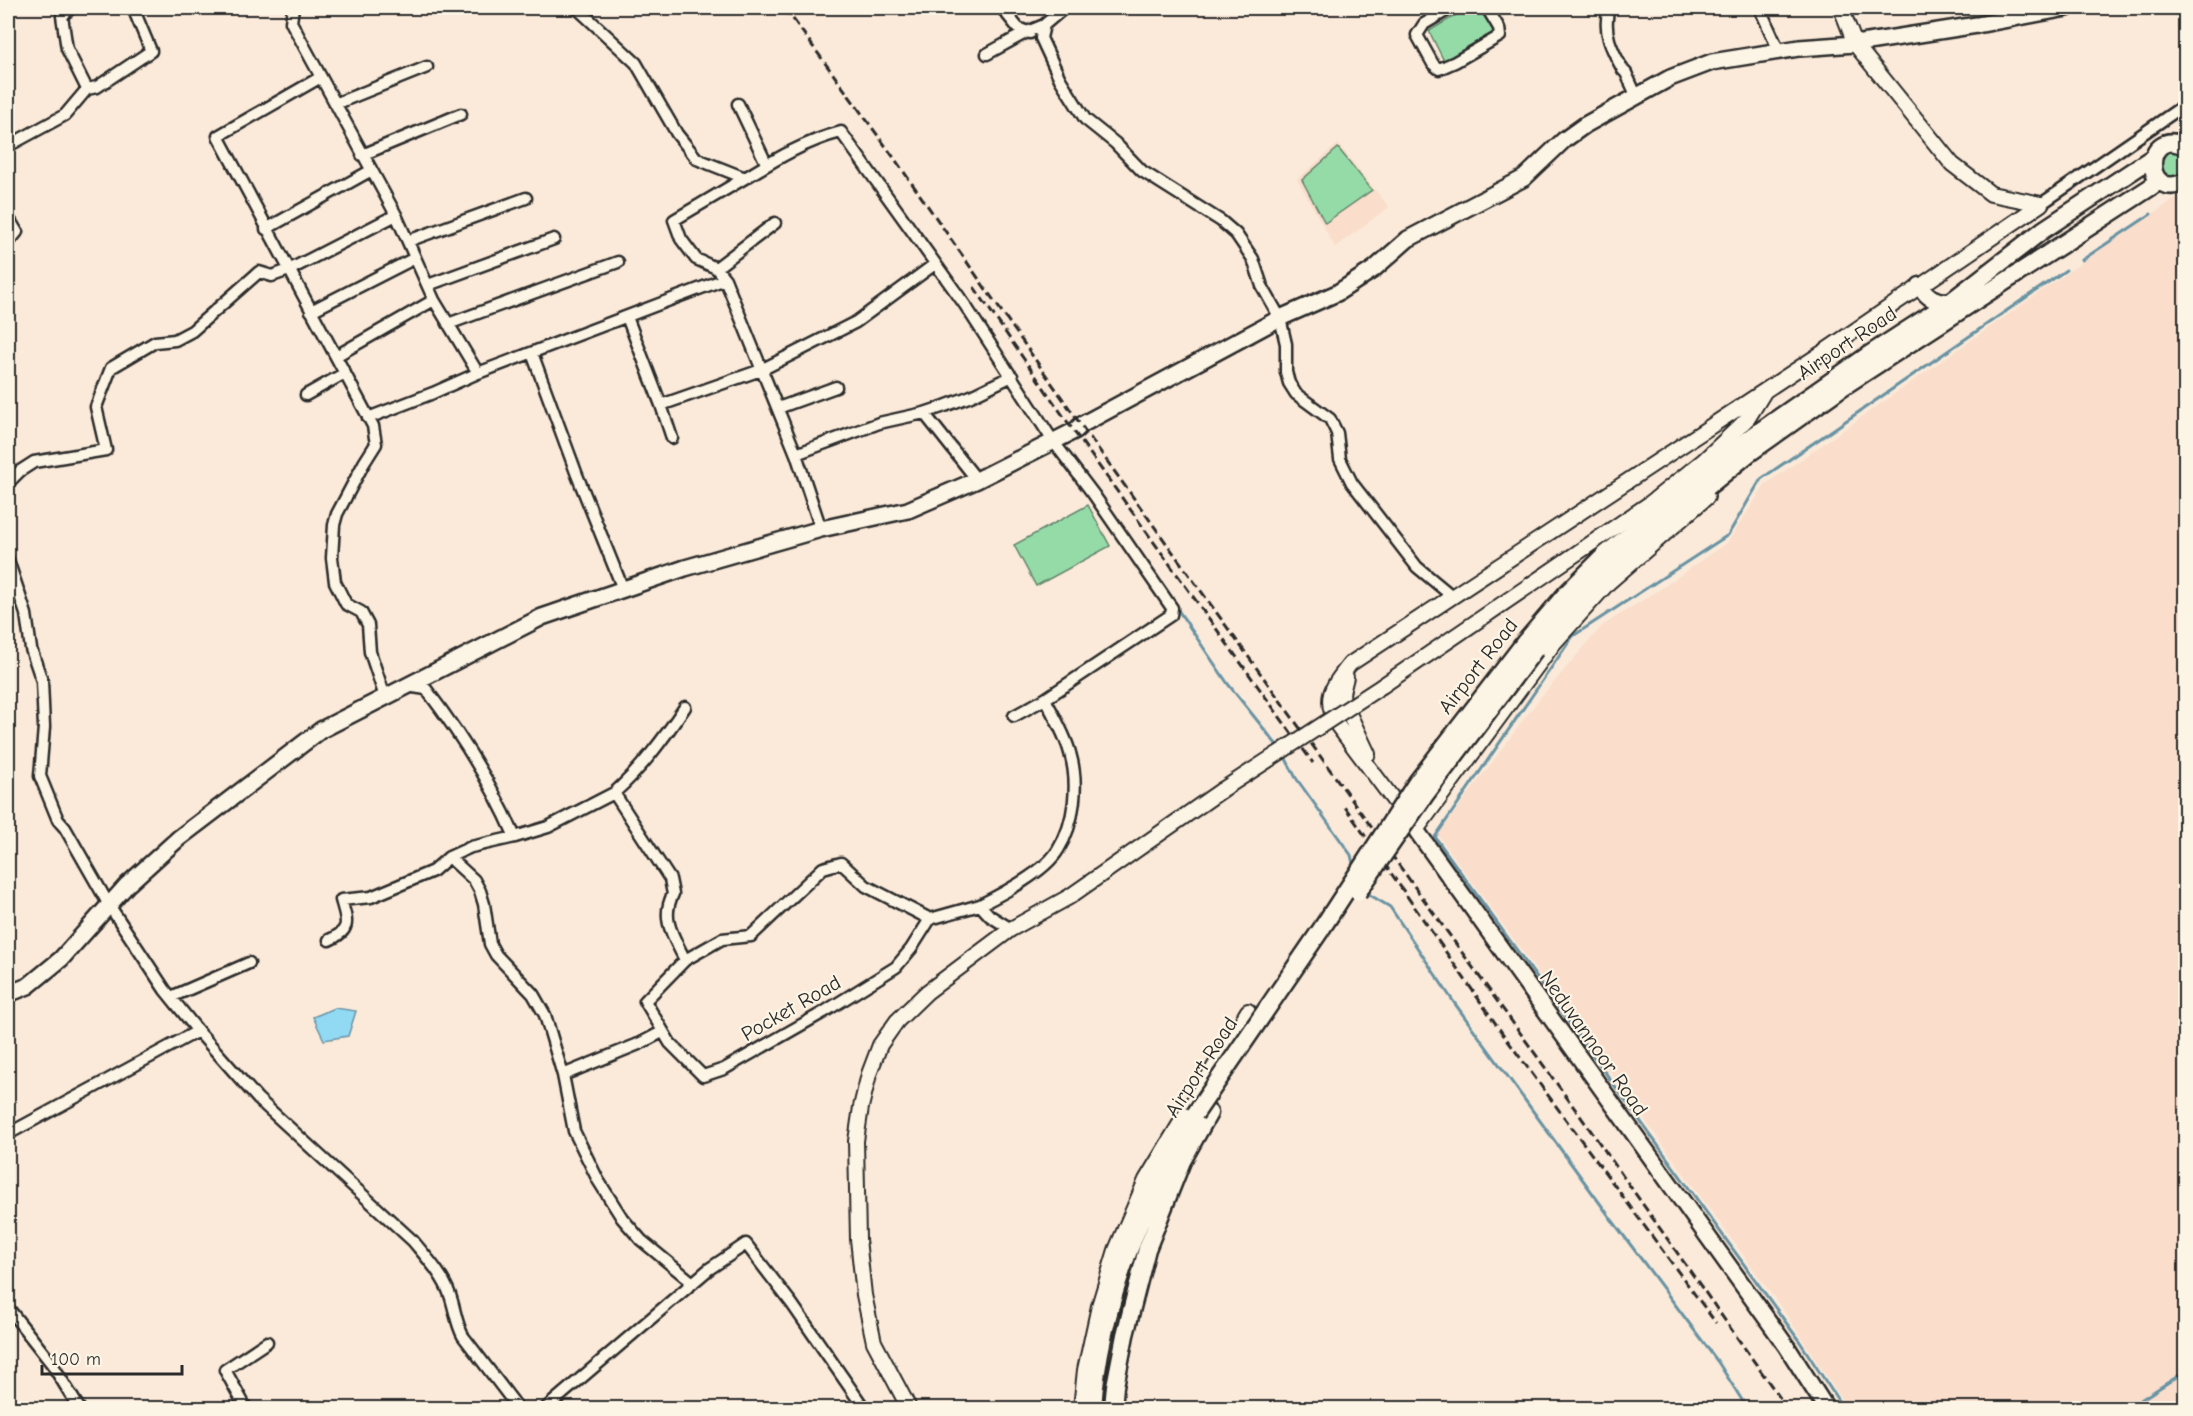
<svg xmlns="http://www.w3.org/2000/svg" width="2193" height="1416" font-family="'Comic Neue',sans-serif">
  <rect width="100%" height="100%" fill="#fbead9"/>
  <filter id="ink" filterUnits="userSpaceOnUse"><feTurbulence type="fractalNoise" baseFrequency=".0167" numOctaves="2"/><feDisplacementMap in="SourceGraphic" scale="12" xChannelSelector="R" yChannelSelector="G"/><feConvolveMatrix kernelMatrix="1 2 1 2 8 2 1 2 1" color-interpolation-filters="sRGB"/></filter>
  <g filter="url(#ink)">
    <path fill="#faddcb" d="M 1338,144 L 1389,207 L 1335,247 L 1297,179 Z
      M 2185,192 L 2185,1408 L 1847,1408 L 1786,1314 L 1438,835 L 1537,702 L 1602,626 L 1668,584 L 1727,543 L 1766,484 L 2093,255 Z"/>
    <path fill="#95dba8" stroke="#60836a" stroke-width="1.5" d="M 1468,8 L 1479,8 L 1495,33 L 1444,61 L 1429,31 Z
      M 1338,148 L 1372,190 L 1325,223 L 1302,180 Z
      M 2169,149 L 2184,153 L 2185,155 L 2185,172 L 2178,178 L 2165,176 L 2159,159 Z
      M 1088,505 L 1110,546 L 1036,586 L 1014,545 Z"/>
    <path fill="#92d9f4" stroke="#6993a4" stroke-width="1.5" d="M 335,1008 L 356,1011 L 348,1036 L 324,1040 L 313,1017 Z"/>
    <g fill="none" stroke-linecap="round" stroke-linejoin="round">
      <path stroke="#6993a4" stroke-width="3" d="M 2082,260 L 2151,214
        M 1176,607 L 1228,684 L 1280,749
        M 1284,755 L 1296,778 L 1351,855 L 1354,868
        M 1367,889 L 1370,895 L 1390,907 L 1453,1001 L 1612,1220 L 1718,1362 L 1747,1408
        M 1843,1408 L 1800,1342 L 1435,837 L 1573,636 L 1728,535 L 1761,479 L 2066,270
        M 2128,1408 L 2186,1371"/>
      <defs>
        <path id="minor" d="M 71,8 L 62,16 L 67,49 L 87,89
          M 293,8 L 291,22 L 396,215 L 434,300 L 478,373 L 725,279
          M 577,8 L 636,63 L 677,134 L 697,159 L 745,178 L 674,220 L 681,239 L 696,259 L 716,268 L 725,279 L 796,454 L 821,529
          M 1002,8 L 1018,28 L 1030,33
          M 1064,8 L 1044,25 L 1041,38 L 1060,79 L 1085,119 L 1115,143 L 1142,171 L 1221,221 L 1236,234 L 1253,259 L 1262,286 L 1280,318 L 1286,344 L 1286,372 L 1289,383 L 1296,394 L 1330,419 L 1337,433 L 1340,459 L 1352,483 L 1417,567 L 1452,596
          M 1451,8 L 1424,24 L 1417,35 L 1433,64 L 1439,69 L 1455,62 L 1500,36 L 1499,28 L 1487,8
          M 1609,8 C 1602,32 1612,50 1623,70 L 1626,73 L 1636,95
          M 1764,8 L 1761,11 L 1779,51
          M 987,54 L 1027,32 L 1044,25
          M 321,77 L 218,136 L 373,426 L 376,444 L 364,463 L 337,514 L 334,525 L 332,558 L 335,582 L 346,604 L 361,612 L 368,625 L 370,652 L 385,697
          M 335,104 L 427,67
          M 738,104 L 767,165
          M 8,146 L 65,115 L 87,89 L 97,87 L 151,51 L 133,8
          M 362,155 L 461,114
          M 745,178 C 776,159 806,141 841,132 L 965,305 L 1053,441 L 1094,495 L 1172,608 L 1171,615 L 1045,699 L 1014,716
          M 2041,204 L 2186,104
          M 8,217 L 17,232 L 8,243
          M 266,229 L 370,171
          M 408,241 L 526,198
          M 716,268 L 775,223
          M 428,285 L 554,239
          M 311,311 L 415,258
          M 627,317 L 661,405 L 672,438
          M 448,324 L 618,262
          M 532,353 L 577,475 L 623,589
          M 336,356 L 434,300
          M 306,395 L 345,373
          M 661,405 L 761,370 L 856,322 L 935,264
          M 778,408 L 836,387
          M 924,413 L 977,480
          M 368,418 L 433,393 L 478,373
          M 796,454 L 879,423 L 924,413 L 942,407 L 971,396 L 1012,376
          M 8,483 L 20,471 L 34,462 L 106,450 L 96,407 L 111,368 L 155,342 L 175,340 L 192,331 L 259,272 L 272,276 L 289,270 L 396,215
          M 8,560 L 26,614 L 31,649 L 42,681 L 44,727 L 40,776 L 58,820 L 65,828 L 109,905 L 165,990 L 198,1031 L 258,1099 L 413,1241 C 427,1258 443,1275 450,1295 C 455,1309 456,1323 463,1336 L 518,1408
          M 407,686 L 426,689 C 461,735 492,784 515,837 L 548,827 L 614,793 L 670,879 L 673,894 C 660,919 674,937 685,960 L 722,939 L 751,936 L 823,868 L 841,863 L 866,886 L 930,919 L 980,905 L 990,916 L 1011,929
          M 614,793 C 642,768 664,738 685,707
          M 449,857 L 474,880 L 480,891 L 484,904 L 490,944 L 496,955 L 533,994 L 545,1015 L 563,1075 L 574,1131 L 598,1180 L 622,1218 L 641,1240 L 693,1283
          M 980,905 C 1002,894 1045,872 1058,850 C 1075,823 1079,783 1070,753 C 1065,734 1054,716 1045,699
          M 329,940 C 352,930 347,921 341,900 L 371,897 L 433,871 L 449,857 L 471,847 L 515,837
          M 685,960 L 645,1001 L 670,1043 L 703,1076 L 724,1069 L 824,1012 L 896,967 L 911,949 L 930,919
          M 171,997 L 249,963
          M 563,1075 L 641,1043 L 662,1032
          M 8,1134 L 198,1031
          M 8,1308 L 52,1364 L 79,1408
          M 246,1408 L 225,1370 L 267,1342
          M 546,1408 L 709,1269 L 746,1244 L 792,1304 L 864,1408"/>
        <path id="tertiary" d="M 1841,8 L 1855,44 L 1952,164 L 1991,194 L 2041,204
          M 1707,497 L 1608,583 L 1554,643 L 1416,830 L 1338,726 C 1322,698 1332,687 1350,664 L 1822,353 L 2041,204
          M 1346,677 L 1342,693 L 1343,701 L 1368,754
          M 1382,686 L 1649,504 L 1703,461 L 1739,427 L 1748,418 L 1764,392
          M 909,1408 L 874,1342 L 864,1295 L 858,1239 L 856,1141 L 861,1107 L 869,1074 L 880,1045 L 897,1021 L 927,992 L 1011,929 L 1069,897 L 1222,790
          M 1081,1408 L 1085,1370 L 1099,1306 L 1116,1250 L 1146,1180 L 1248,1011"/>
        <path id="secondary" d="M 1416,830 L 1787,1347 L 1826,1408
          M 8,994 L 28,986 L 61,959 L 127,885 L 179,838 L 321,730 L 542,617 L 685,568 L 821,529 L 908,510 L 977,480 L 1076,430 L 1081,425 L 1280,318 L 1337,293 L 1374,269 L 1408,239 L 1524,178 L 1564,140 L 1585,125 L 1670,78 L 1712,62 L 1799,48 L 1855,44 L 1977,25 L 2067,8"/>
        <path id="primary" d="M 2186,147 C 2142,123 2142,205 2186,181
          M 1920,286 C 1928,298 1935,302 1950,302
          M 1525,642 L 1566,594 L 1606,554 L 1740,445 L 1867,356 L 1950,302 L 2043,230 L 2152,158
          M 1536,648 L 1576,602 L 1619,559 L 1748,454 L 1841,388 L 2160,181
          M 1093,1408 C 1100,1303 1143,1204 1195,1114
          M 1113,1408 L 1115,1386 L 1125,1335 L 1147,1249 L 1182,1161 L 1209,1113"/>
      </defs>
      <use href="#minor" stroke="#2b2b2b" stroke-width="15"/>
      <use href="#tertiary" stroke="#2b2b2b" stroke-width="18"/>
      <use href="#secondary" stroke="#2b2b2b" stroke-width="20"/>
      <use href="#primary" stroke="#2b2b2b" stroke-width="21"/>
      <use href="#minor" stroke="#fcf5e5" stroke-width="10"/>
      <use href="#tertiary" stroke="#fcf5e5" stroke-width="14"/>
      <use href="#secondary" stroke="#fcf5e5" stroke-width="15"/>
      <use href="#primary" stroke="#fcf5e5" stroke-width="16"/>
      <path stroke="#2b2b2b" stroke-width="3" stroke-dasharray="9 4.5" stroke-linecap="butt" d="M 785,8 L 892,155 L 1081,425 L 1591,1131 L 1787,1408
        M 974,287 L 1073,430 L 1313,763
        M 1345,807 L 1505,1037 L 1716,1323"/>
      <defs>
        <path id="tertiary-bridge" d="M 1222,790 L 1382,686"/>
        <path id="primary-bridge" d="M 1358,892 L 1425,795 L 1536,648
          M 1195,1114 L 1320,931 L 1417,782 L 1525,642"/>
      </defs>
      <use href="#tertiary-bridge" stroke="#2b2b2b" stroke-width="18" stroke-linecap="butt"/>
      <use href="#primary-bridge" stroke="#2b2b2b" stroke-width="21" stroke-linecap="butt"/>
      <use href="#tertiary-bridge" stroke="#fcf5e5" stroke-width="14"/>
      <use href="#primary-bridge" stroke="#fcf5e5" stroke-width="16"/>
    </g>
  </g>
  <g text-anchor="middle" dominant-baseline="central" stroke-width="4.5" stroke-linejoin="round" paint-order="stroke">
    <g font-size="21" fill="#2b2b2b" stroke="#fcf5e5">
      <text transform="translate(1847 343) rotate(-34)">Airport Road</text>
      <text transform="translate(1478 666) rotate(-52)">Airport Road</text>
      <text transform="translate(791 1008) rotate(-30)">Pocket Road</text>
      <text transform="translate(1594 1043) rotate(55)">Neduvannoor Road</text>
      <text transform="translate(1201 1067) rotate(-57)">Airport Road</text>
    </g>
  </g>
  <rect width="2193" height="1416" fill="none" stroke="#fcf5e5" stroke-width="30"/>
  <rect x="15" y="15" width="2163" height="1386" fill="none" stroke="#2b2b2b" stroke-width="2" filter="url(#ink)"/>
  <path d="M42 1365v9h140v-9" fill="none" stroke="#2b2b2b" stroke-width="3"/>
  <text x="51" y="1365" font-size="18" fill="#2b2b2b" stroke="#fcf5e5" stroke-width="4.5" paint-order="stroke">100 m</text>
</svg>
